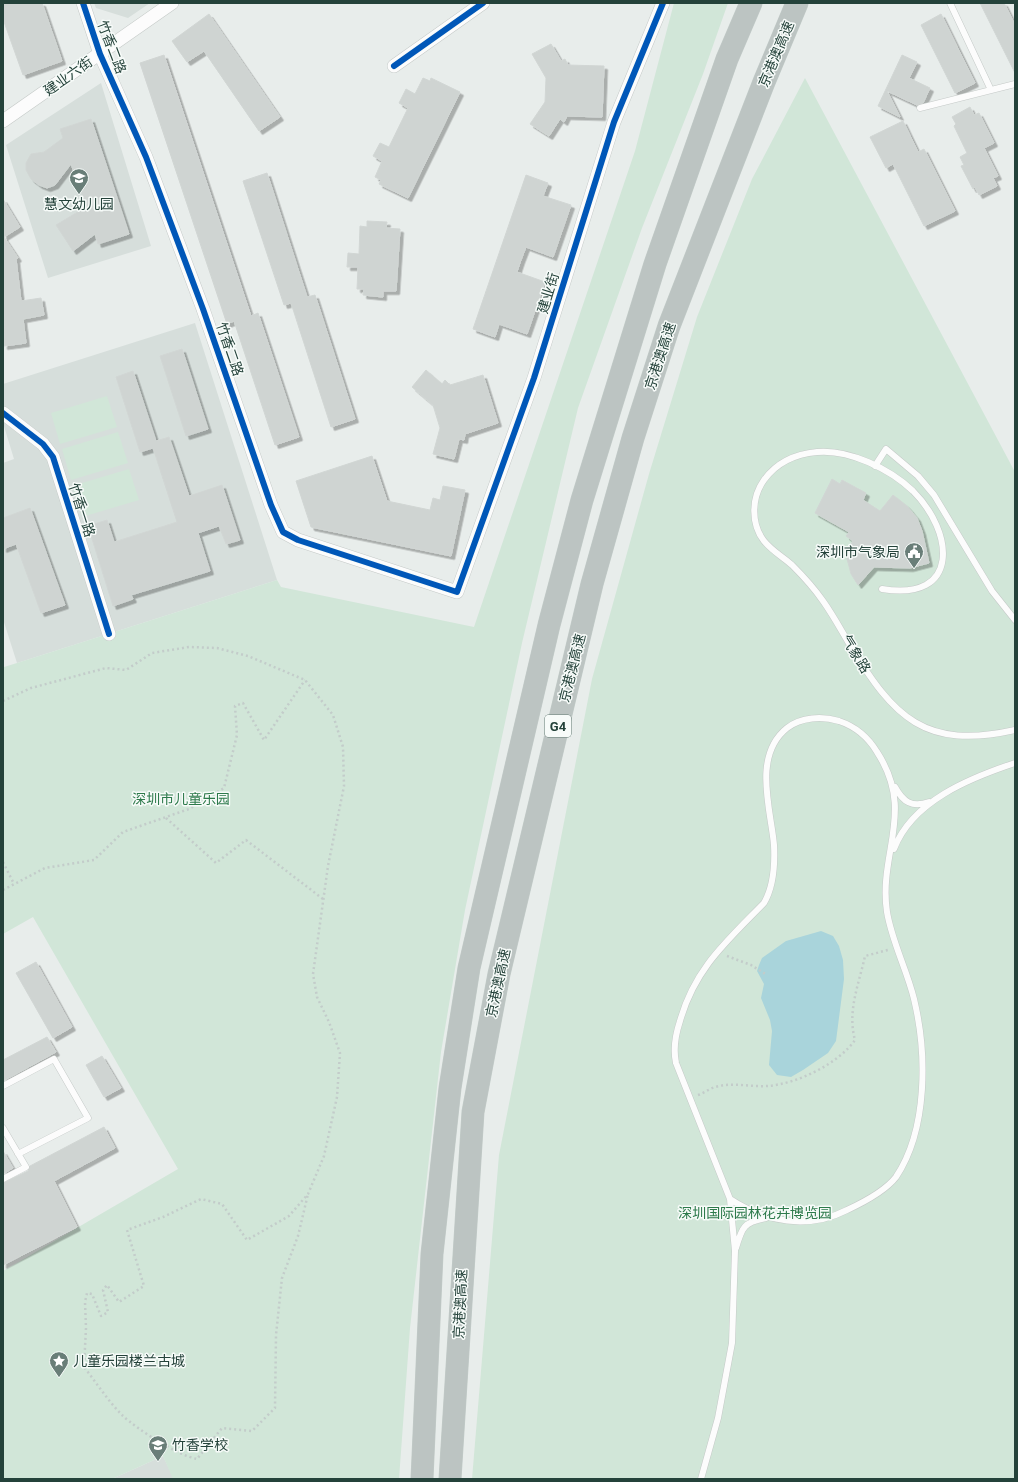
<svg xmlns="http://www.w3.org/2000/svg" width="1018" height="1482" font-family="Roboto,'Noto Sans SC',sans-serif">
  <defs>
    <filter id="shadow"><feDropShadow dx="3.5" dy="3.5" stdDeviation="0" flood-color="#0004"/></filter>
  </defs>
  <rect width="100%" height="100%" fill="#e8edeb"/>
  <path fill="#d6dedb" d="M 94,3 L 150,3 L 128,18 L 96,8 Z
    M 101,83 L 151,246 L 48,278 L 6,145 Z
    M 195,323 L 277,580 L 17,663 L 3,619 L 3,463 L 14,459 L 3,423 L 3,384 Z
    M 163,1456 L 174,1479 L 112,1479 Z"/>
  <path fill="#d1e6d8" d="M 674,3 L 728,3 L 703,74 L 642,228 L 578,408 L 522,643 L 465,910 L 441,1052 L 410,1328 L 399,1479 L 173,1479 L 163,1456 L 112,1479 L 3,1479 L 3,1271 L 178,1169 L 33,917 L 3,934 L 3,663 L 4,667 L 17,663 L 277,580 L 281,587 L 474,627 L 635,151 Z
    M 805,78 L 1015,472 L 1015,1479 L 472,1479 L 499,1155 L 592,679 L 649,474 L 697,317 L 752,179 Z
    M 107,396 L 117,427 L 60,444 L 51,413 Z
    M 118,432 L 128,463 L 71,480 L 62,449 Z
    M 129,469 L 139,500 L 82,517 L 72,486 Z"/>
  <path fill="#a9d4db" d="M 821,931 L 833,936 L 839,946 L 843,960 L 844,979 L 836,1041 L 828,1053 L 803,1070 L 791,1077 L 777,1075 L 769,1065 L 772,1031 L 770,1020 L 761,998 L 764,984 L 757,971 L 759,965 L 762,958 L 786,941 Z"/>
  <path fill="#cfd4d2" stroke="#d1d6d4" filter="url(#shadow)" d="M 3,3 L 42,3 L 62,61 L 23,75 L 3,19 Z
    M 980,3 L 1004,3 L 1015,25 L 1015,73 Z
    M 209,14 L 280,117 L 259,131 L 204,51 L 187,62 L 172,41 Z
    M 941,14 L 975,83 L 955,93 L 921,25 Z
    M 551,44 L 561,61 L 565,59 L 568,65 L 604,66 L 602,117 L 567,116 L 564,122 L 560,119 L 549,136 L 530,124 L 545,102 L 546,78 L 532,54 Z
    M 164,55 L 251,316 L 258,313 L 299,437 L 275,445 L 234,321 L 227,324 L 140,63 Z
    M 902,55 L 917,62 L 909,78 L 930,88 L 923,103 L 917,105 L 887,91 L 900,117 L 878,106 Z
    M 423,78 L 430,81 L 431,78 L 460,92 L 408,198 L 379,184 L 381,180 L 375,177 L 382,161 L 373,156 L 380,143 L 389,147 L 408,108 L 399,103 L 406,89 L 415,94 Z
    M 970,107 L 974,115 L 979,113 L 994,143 L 984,148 L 998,176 L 993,178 L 997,186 L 979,195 L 975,187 L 973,189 L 961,166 L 964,165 L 960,157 L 967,153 L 954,126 L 956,124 L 952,117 Z
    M 91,119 L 129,234 L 98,244 L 95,234 L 73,251 L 56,225 L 86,207 L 71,164 L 55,185 L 47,188 L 39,185 L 31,179 L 26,170 L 26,163 L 31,154 L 44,152 L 63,138 L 60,129 Z
    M 903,121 L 918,152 L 924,149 L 955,211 L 924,226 L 893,164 L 886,168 L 870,137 Z
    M 267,173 L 307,297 L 315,295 L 355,419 L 331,427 L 291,303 L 284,305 L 243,181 Z
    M 526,175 L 548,183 L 543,196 L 571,205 L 553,257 L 526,247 L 521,260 L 517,272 L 545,282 L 527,334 L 499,324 L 495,337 L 473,329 Z
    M 3,199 L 20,227 L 4,237 L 18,258 L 16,259 L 21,301 L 41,298 L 44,315 L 23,319 L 26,343 L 4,346 Z
    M 367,221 L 387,222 L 386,228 L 400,229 L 396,291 L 383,291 L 383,297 L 363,295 L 364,289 L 357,289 L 358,267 L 347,267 L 348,253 L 359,254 L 360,226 L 367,227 Z
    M 182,349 L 208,429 L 186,436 L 160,356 Z
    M 426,370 L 442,384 L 445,380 L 450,385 L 483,375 L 498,423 L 465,434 L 464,440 L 459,439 L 454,459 L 433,454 L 440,428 L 433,405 L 412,387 Z
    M 133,371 L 156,441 L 169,437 L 189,496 L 222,485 L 240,540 L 226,544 L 219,526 L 198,533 L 210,571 L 131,595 L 133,599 L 113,606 L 88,526 L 107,520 L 114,542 L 177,522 L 153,448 L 140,452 L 116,377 Z
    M 372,456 L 387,501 L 430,510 L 433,498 L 440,500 L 443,486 L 465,490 L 451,556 L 311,527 L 296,481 Z
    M 832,479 L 840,484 L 842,480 L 866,493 L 863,500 L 880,511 L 893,495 L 907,506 L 917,518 L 922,531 L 929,563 L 910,568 L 874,567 L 858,585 L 851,574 L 847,559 L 847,550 L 853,541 L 846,536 L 849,532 L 815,513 Z
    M 30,508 L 65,605 L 41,613 L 16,544 L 3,549 L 3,518 Z
    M 36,962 L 72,1027 L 53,1038 L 16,973 Z
    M 47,1037 L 56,1052 L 3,1081 L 3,1060 Z
    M 102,1056 L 121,1088 L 104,1097 L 86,1065 Z
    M 104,1127 L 115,1148 L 54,1181 L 77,1227 L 3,1265 L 3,1183 L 28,1171 L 30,1166 Z
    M 3,1151 L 13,1168 L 3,1174 Z"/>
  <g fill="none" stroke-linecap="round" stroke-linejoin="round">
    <defs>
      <path id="lane" d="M 950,3 L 991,90
        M 920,108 L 1015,84
        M 875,466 L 886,449 L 918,476 L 934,495 L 992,591 L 1015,620
        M 882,589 C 961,602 954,532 913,491 C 890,469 849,449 817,452 C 795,454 777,462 764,480 C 751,498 751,524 764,541 C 772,551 783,557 792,565 C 803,576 814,588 823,601 C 833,615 841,630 850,645 C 894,718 925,750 1015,730
        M 895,787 C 903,802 912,808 929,802
        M 894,849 C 912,801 970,778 1015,763
        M 3,1086 L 54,1059 L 88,1118 L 18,1154
        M 3,1128 L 26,1167 L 3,1179
        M 736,1248 C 742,1227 744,1222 766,1218
        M 701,1479 L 718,1418 L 732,1343 L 735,1251 L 730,1199 L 676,1063 C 673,1049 675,1036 680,1021 C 695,968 727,941 764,903 C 774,886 775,865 774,845 C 771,810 752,756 787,728 C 801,717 822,716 839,721 C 857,727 868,737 877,752 C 916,812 878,853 887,912 C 892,942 907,970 914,999 C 927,1053 928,1129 896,1177 C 886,1190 862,1203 847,1210 C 808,1230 765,1222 730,1199"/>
      <path id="street" d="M 83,3 L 100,54 L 146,157 L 203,309 L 271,505 L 283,532 L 298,540 L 457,592 L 534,378 L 614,122 L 663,3
        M 394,66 L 483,3
        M 3,121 L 172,3
        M 3,413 L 43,444 L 53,457 L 109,634"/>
      <path id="highway" d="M 422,1479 L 432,1254 L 450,1088 L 469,968 L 549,625 L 582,500 L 655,264 L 727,59 L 751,3
        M 450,1479 L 473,1112 L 499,974 L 592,584 L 633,438 L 669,326 L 764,82 L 797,3"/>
    </defs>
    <use href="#lane" stroke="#c5cac8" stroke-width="7"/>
    <use href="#street" stroke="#c5cac8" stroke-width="14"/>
    <use href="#highway" stroke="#c3ccc9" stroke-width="23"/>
    <path stroke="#c3ccca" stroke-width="2.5" stroke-dasharray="2 3" stroke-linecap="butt" d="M 3,701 L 31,688 L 106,668 L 126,670 L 152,653 L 189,647 L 217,648 L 248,656 L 305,680 L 333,715 L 343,747 L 344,786 L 328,866 L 313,974 L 317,997 L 329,1022 L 340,1053 L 337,1097 L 324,1156 L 308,1194 L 289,1216 L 247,1240 L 222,1204 L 201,1199 L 163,1217 L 127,1230 L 144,1286 L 119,1302 L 107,1285 L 103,1290 L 108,1312 L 101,1316 L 92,1294 L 87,1293 L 85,1302 L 86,1328 L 84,1367 C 96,1382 108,1401 122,1415 C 138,1430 177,1455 197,1459 L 222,1428 L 252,1431 L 275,1408 L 276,1335 L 282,1278 L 298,1236 L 308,1194
      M 166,818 L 216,863 L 246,840 L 323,899
      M 3,862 L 14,884
      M 3,890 L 45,868 L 94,860 L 123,832 L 189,809 L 224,788 L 237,735 L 235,706 L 243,703 L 264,740 L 305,680
      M 727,956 L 751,965 L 767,975
      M 698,1095 C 704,1093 709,1089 715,1087 C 732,1082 750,1087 767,1086 C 797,1084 838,1064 855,1040 C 847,1011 859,984 865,956 L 888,950"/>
    <use href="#lane" stroke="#fcfcfc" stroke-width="6"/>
    <use href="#street" stroke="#fcfcfc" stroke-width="13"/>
    <use href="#highway" stroke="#bcc4c2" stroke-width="22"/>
    <defs>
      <path id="cycleway" d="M 83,3 L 100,54 L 146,157 L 203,309 L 271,505 L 283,532 L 298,540 L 457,592 L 534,378 L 614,122 L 663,3
        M 394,66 L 483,3
        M 3,413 L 43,444 L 53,457 L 109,634"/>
    </defs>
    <use href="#cycleway" stroke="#f7fbf9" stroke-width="8"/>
    <use href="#cycleway" stroke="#0057b8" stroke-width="6"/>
  </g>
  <defs>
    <symbol id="school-pin" viewBox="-11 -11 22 30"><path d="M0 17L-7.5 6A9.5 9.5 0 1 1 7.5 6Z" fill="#697e78" stroke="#f7fbf9"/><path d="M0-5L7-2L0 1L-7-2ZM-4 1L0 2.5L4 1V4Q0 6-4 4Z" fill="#fff"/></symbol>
    <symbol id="civic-pin" viewBox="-11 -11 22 30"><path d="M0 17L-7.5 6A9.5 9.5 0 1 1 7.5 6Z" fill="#697e78" stroke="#f7fbf9"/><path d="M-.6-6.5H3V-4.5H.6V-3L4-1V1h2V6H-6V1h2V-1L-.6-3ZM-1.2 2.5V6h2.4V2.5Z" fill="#fff"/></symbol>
    <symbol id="sight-pin" viewBox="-11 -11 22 30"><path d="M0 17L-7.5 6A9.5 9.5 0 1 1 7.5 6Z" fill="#697e78" stroke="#f7fbf9"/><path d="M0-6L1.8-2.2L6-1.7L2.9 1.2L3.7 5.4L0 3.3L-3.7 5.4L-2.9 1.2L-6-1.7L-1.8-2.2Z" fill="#fff"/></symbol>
  </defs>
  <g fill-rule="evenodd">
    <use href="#school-pin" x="68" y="167" width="22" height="30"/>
    <use href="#civic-pin" x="903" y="541" width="22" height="30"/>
    <use href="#sight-pin" x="48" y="1350" width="22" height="30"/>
    <use href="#school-pin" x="147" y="1434" width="22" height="30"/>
  </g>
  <g text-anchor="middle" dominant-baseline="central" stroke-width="3" stroke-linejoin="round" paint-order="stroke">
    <rect fill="#f7fbf9" stroke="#637a73" stroke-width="1" x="545" y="715" width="26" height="22" rx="3"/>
    <g font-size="13" font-weight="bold" fill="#24423a">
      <text x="558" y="726">G4</text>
    </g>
    <g font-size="14" fill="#24423a" stroke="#f7fbf9">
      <text transform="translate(112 47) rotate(69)">竹香二路</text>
      <text transform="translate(776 54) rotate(-67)">京港澳高速</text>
      <text transform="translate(68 76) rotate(-35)">建业六街</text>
      <text transform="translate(548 293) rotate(-73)">建业街</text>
      <text transform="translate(230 349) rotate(71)">竹香二路</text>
      <text transform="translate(660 356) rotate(-72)">京港澳高速</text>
      <text transform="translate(82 510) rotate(72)">竹香一路</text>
      <text transform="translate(856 654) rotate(58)">气象路</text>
      <text transform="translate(572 668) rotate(-76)">京港澳高速</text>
      <text transform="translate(498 983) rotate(-78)">京港澳高速</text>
      <text transform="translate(460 1304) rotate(-87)">京港澳高速</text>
    </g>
    <g font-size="14" fill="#24423a" stroke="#f7fbf9" text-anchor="start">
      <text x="79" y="204" text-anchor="middle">慧文幼儿园</text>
      <text x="900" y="552" text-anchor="end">深圳市气象局</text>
      <text x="73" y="1361">儿童乐园楼兰古城</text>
      <text x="172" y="1445">竹香学校</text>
    </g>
    <g font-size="14" fill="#2d7a4b" stroke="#f7fbf9">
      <text x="181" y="799">深圳市儿童乐园</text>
      <text x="755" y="1213">深圳国际园林花卉博览园</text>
    </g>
  </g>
  <rect width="1018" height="1482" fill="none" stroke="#24423a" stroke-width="8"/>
</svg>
